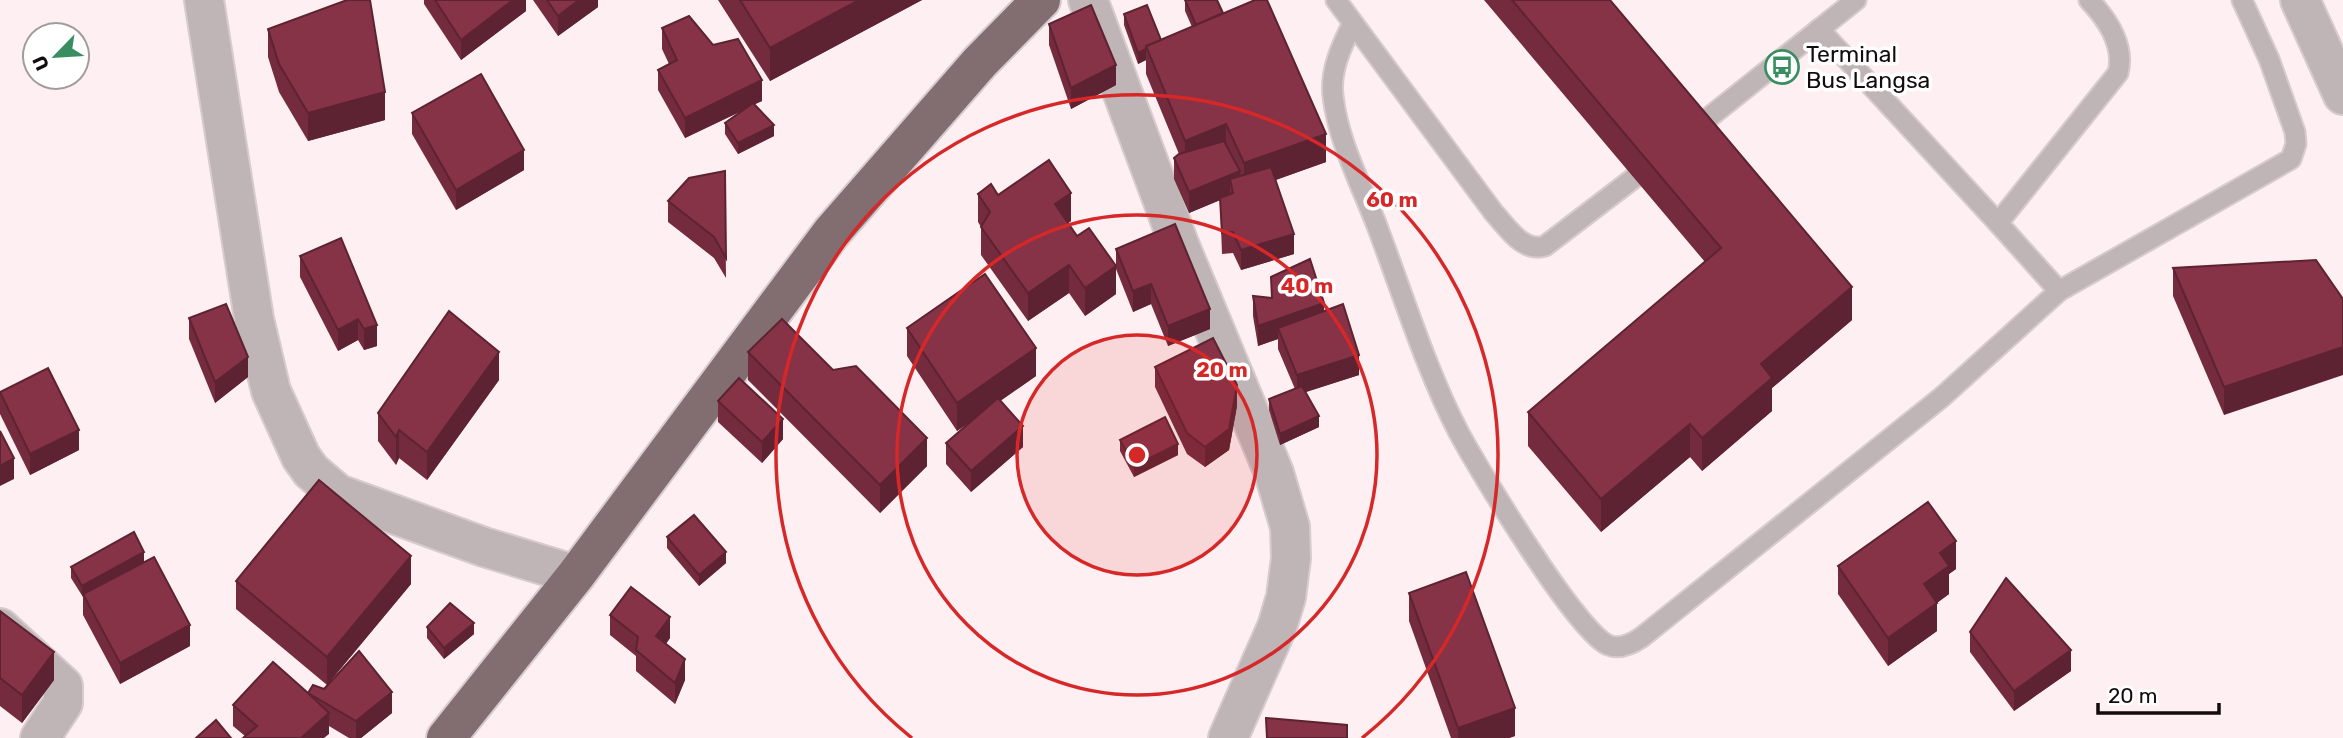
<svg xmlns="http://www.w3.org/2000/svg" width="2343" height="738" font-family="Rubik,sans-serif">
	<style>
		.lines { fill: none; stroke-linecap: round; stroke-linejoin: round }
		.lane-casing { stroke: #d8cbcd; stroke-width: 23 }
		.street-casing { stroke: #d8cbcd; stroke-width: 42 }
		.highway-casing { stroke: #d8cbcd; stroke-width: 42 }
		.lane { stroke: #bfb5b7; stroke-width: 19 }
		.street { stroke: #bfb5b7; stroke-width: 38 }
		.highway { stroke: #826e71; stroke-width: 38 }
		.wall { fill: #732b3d }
		.shaded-wall { fill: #5e2332 }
		.building { fill: #863247; stroke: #5e2332; stroke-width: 2 }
		.ring { fill: none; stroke: #d62828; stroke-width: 3.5 }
		.labels { text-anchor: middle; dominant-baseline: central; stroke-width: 7; stroke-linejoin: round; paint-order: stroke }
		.poi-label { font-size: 23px; fill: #130b0d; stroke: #fff; text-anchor: start }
		.centre { fill: #d62828; stroke: #fff; stroke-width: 3.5 }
		.ring-label { font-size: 21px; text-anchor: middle; font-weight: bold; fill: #d62828; stroke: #fff; stroke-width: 7; stroke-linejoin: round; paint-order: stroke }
	</style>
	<rect width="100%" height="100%" fill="#fef0f2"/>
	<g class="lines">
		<g class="lane-casing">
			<g id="lane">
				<path d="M1336 0 1494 213C1507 227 1523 253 1545 246L1634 178"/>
				<path d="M1352 25C1341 47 1330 71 1333 96 1338 141 1361 184 1377 226 1402 292 1427 372 1459 433 1479 470 1576 631 1608 645 1620 650 1632 644 1642 637L1942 397 2059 291 1998 223"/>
				<path d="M1819 29 1998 223 2118 73C2125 46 2107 19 2089 0"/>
				<path d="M1692 131 1856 0"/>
				<path d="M2059 291 2291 159 2296 144 2295 132 2269 59 2242 0"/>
			</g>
		</g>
		<g class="street-casing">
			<g id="street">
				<path d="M204 0 254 319 271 391 301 457 311 471 338 494 484 547 576 575"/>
				<path d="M1088 0 1179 244 1274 473 1290 527 1291 558 1286 597 1277 627 1228 738"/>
				<path d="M2300 0 2343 95"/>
				<path d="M0 628 63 686V703L40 738"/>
			</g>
		</g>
		<g class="highway-casing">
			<path id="highway" d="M446 738 576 575 831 233 980 62 1041 0"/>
		</g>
		<use href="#lane" class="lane"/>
		<use href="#street" class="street"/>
		<use href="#highway" class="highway"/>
	</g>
	<g class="wall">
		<path d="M424 0H526V11L461 60 424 4Z"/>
		<path d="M533 0H598V7L558 36Z"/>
		<path d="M718 0H922L770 81Z"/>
		<path d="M1185 0 1223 13 1326 162 1276 180 1294 254 1241 270 1233 253 1222 254 1220 200 1189 213 1174 179V158L1179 154 1146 74V60L1138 64 1124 25V14L1161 40 1192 27 1185 11Z"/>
		<path d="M1484 0H1610L1852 320 1772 388V411L1702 471 1690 457 1601 532 1528 446V412L1705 262Z"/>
		<path d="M1049 24 1116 85 1071 109 1049 45Z"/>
		<path d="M662 28 713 45 762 101 754 104 774 136 738 154 725 134V123L744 110 685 138 658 90V70L669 64 662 49Z"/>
		<path d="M268 29 385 120 308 141 279 92 268 57Z"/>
		<path d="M412 113 524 170 456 210 412 134Z"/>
		<path d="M725 171 726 278 714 258 668 222V201Z"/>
		<path d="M978 194 998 195 1071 221 1068 223 1116 294 1085 316 1069 293 1028 321 981 255V227L978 222Z"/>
		<path d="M341 238 377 346 364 350 358 340 338 351 300 277V256Z"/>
		<path d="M1116 249 1210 329 1168 346 1151 304 1133 312 1116 269Z"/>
		<path d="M2316 260 2224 415 2173 296V268Z"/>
		<path d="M1271 277 1324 311 1359 375 1305 392 1319 427 1280 445 1269 410V399L1295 389 1278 349V339L1258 346 1253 316V296L1271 298Z"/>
		<path d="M189 318 248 377 215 403 189 339Z"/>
		<path d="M907 328 1036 376 1000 401 1023 447 971 492 946 464V443L973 420 957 431 907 356Z"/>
		<path d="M748 352 927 466 880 513 748 380Z"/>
		<path d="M1155 367 1237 406 1229 450 1205 467 1187 454 1155 387Z"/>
		<path d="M499 380 427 480 399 458 396 465 378 441V413Z"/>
		<path d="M0 392 79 450 30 475 0 414Z"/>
		<path d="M718 401 783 439 762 463 718 422Z"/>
		<path d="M1120 440 1178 455 1134 477 1120 451Z"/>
		<path d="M667 537 726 563 699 586 667 548Z"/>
		<path d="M144 562 190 646 120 684 83 615V597L71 578V567Z"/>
		<path d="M1838 566 1956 569 1949 574V594L1937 603V631L1888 666 1838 594Z"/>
		<path d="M236 581 411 584 327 685 236 609Z"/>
		<path d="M1409 593 1515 736 1509 738H1451L1409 621Z"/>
		<path d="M0 611 54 680 22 723 0 706Z"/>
		<path d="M610 615 670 638 666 644 685 680 675 704 636 671V656L610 635Z"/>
		<path d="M427 627 474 634 444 659 427 638Z"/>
		<path d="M1970 632 2071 671 2014 711 1970 652Z"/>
		<path d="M308 693 392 713 361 738H349L329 726V734L245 736 233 726V705Z"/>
	</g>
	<g class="shaded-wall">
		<path d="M513 0H526V11L461 60V40Z"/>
		<path d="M579 0H598V7L558 36V16Z"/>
		<path d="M859 0H922L770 81V48Z"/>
		<path d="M1146 49V60L1138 64V53Z"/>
		<path d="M1116 65V85L1071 109V88Z"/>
		<path d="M762 80V101L685 138V118Z"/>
		<path d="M385 92V120L308 141V113Z"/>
		<path d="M1226 124V152L1185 169V141Z"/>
		<path d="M774 125V136L738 154V143Z"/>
		<path d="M1326 134V162L1244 191V163Z"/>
		<path d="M524 150V170L456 210V190Z"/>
		<path d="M1240 171V192L1230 179V196L1189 213V192Z"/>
		<path d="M1071 193V221L1055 232V204Z"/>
		<path d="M1294 234V254L1241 270V250Z"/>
		<path d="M1069 265V293L1028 321V293Z"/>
		<path d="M1116 266V294L1085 316V288Z"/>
		<path d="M1151 284V304L1133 312V291Z"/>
		<path d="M1852 287V320L1772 388V411L1702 471V438L1761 364Z"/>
		<path d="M1324 303V323L1278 328V339L1258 346V326Z"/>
		<path d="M1210 309V329L1168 346V326Z"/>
		<path d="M358 319V340L338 351V330Z"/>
		<path d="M377 325V346L364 350V329Z"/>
		<path d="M2343 347V375L2224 415V387Z"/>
		<path d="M1036 348V376L957 431V403Z"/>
		<path d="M499 352V380L427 480V452Z"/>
		<path d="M1359 355V375L1297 395V375Z"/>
		<path d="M248 357V377L215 403V382Z"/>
		<path d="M1237 385V406L1229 450 1205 467V447Z"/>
		<path d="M1319 416V427L1280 445V434Z"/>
		<path d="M783 419V439L762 463V442Z"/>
		<path d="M1690 424V457L1601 532V499Z"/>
		<path d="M1023 426V447L971 492V471Z"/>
		<path d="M79 430V450L30 475V454Z"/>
		<path d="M399 430V458L396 465V437Z"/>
		<path d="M927 438V466L880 513V485Z"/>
		<path d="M1178 444V455L1134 477V466Z"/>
		<path d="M14 458V479L0 486V466Z"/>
		<path d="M1956 541V569L1949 574V594L1924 612V584L1940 553Z"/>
		<path d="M144 552V563L83 594 82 597V586Z"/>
		<path d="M726 552V563L699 586V575Z"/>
		<path d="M411 556V584L327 685V657Z"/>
		<path d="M1937 603V631L1888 666V638Z"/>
		<path d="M670 617V638L656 656V636Z"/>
		<path d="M474 623V634L444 659V648Z"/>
		<path d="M190 625V646L120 684V663Z"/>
		<path d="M2071 650V671L2014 711V691Z"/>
		<path d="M54 652V680L22 723V695Z"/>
		<path d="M685 659V680L675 704V683Z"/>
		<path d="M392 692V713L361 738H356V721Z"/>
		<path d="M1515 708V736L1509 738H1458V728Z"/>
		<path d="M329 713V734L324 738H301Z"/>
	</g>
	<g class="building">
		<path d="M347 0H370L385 92 308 113 279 64 268 29Z"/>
		<path d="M435 0H513L461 40Z"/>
		<path d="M547 0H579L558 16Z"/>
		<path d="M740 0H859L770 48Z"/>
		<path d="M1185 0H1217L1223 13 1196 25Z"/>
		<path d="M1255 0H1267L1326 134 1244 163 1226 124 1185 141 1146 46Z"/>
		<path d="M1512 0H1610L1852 287 1761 364 1772 378 1702 438 1690 424 1601 499 1528 412 1721 248Z"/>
		<path d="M1091 5 1116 65 1071 88 1049 24Z"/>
		<path d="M1147 5 1161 40 1146 46V49L1138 53 1124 14Z"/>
		<path d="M689 16 713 45 738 39 762 80 685 118 658 70 677 60 662 28Z"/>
		<path d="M481 74 524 150 456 190 412 113Z"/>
		<path d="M753 103 774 125 738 143 725 123Z"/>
		<path d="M1224 141 1240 171 1189 192 1174 158 1179 154Z"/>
		<path d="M1049 160 1071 193 1055 204 1077 236 1089 228 1116 266 1085 288 1069 265 1028 293 981 227 990 212 978 194 991 184 998 195Z"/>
		<path d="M1271 167 1294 234 1241 250 1233 232 1222 233 1220 198 1233 193 1230 179Z"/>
		<path d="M725 171 726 258 714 237 668 201 689 178Z"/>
		<path d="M1175 224 1210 309 1168 326 1151 284 1133 291 1116 249Z"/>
		<path d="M341 238 377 325 364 329 358 319 338 330 300 256Z"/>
		<path d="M1310 259 1324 303 1258 326 1253 296 1272 298 1271 277Z"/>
		<path d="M2316 260 2343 299V347L2224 387 2173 268Z"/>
		<path d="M985 274 1036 348 957 403 907 328Z"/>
		<path d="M226 304 248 357 215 382 189 318Z"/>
		<path d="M1343 304 1359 355 1297 375 1278 328Z"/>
		<path d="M449 311 499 352 427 452 399 430 396 437 378 413Z"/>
		<path d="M782 319 833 370 856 366 927 438 880 485 748 352Z"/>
		<path d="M1213 338 1237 385 1229 429 1205 447 1187 433 1155 367Z"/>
		<path d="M48 368 79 430 30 454 0 392Z"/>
		<path d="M739 378 783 419 762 442 718 401Z"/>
		<path d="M1302 386 1319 416 1280 434 1269 399Z"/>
		<path d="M998 398 1023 426 971 471 946 443Z"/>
		<path d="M1165 417 1178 444 1134 466 1120 440Z"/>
		<path d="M0 431 14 458 0 466Z"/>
		<path d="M319 480 411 556 327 657 236 581Z"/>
		<path d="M1928 502 1956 541 1940 553 1949 566 1924 584 1937 603 1888 638 1838 566Z"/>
		<path d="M694 515 726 552 699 575 667 537Z"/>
		<path d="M134 532 144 552 82 586 71 567Z"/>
		<path d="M154 557 190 625 120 663 83 594Z"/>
		<path d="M1466 572 1515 708 1458 728 1409 593Z"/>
		<path d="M2006 578 2071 650 2014 691 1970 632Z"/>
		<path d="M631 587 670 617 656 636 685 659 675 683 636 650 638 637 610 615Z"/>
		<path d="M450 603 474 623 444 648 427 627Z"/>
		<path d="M0 611 54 652 22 695 0 678Z"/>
		<path d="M359 651 392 692 356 721 308 693 329 713 301 738H243L257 726 233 705 273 662 308 693 313 685 324 689Z"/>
		<path d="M1266 718 1347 725V738H1267Z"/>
		<path d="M216 720 231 738H196Z"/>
	</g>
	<circle cx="1137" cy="455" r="120" fill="#d62828" fill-opacity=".12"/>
	<g class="ring">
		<circle cx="1137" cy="455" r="120"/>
		<circle cx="1137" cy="455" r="240"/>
		<path d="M912 738A361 361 0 1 1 1362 738"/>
	</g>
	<defs>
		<g id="bus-ring" transform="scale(1.75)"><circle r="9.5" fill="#fff" stroke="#388e61" stroke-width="1.5"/><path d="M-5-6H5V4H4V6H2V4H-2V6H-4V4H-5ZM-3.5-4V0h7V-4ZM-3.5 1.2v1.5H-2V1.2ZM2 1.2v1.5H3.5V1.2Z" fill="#388e61"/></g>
	</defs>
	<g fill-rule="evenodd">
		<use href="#bus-ring" x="1782" y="67"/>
	</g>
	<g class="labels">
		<g class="poi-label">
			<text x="1806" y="54">Terminal<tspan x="1806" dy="26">Bus Langsa</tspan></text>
		</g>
	</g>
	<circle cx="1137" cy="455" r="10" class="centre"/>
	<g class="ring-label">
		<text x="1392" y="207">60 m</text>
		<text x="1307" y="293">40 m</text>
		<text x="1222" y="377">20 m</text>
	</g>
	<g transform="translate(56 56) rotate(245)"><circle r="33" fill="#ffffff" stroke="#a19d9e" stroke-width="2"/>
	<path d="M0-5L12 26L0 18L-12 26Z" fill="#388e61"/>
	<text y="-10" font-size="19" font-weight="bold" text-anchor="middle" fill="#130b0d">U</text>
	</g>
	<path d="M2098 703v10h121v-10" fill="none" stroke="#130b0d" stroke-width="3.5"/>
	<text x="2108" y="703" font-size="21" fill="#130b0d" stroke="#ffffff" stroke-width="5" paint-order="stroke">20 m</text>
</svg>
